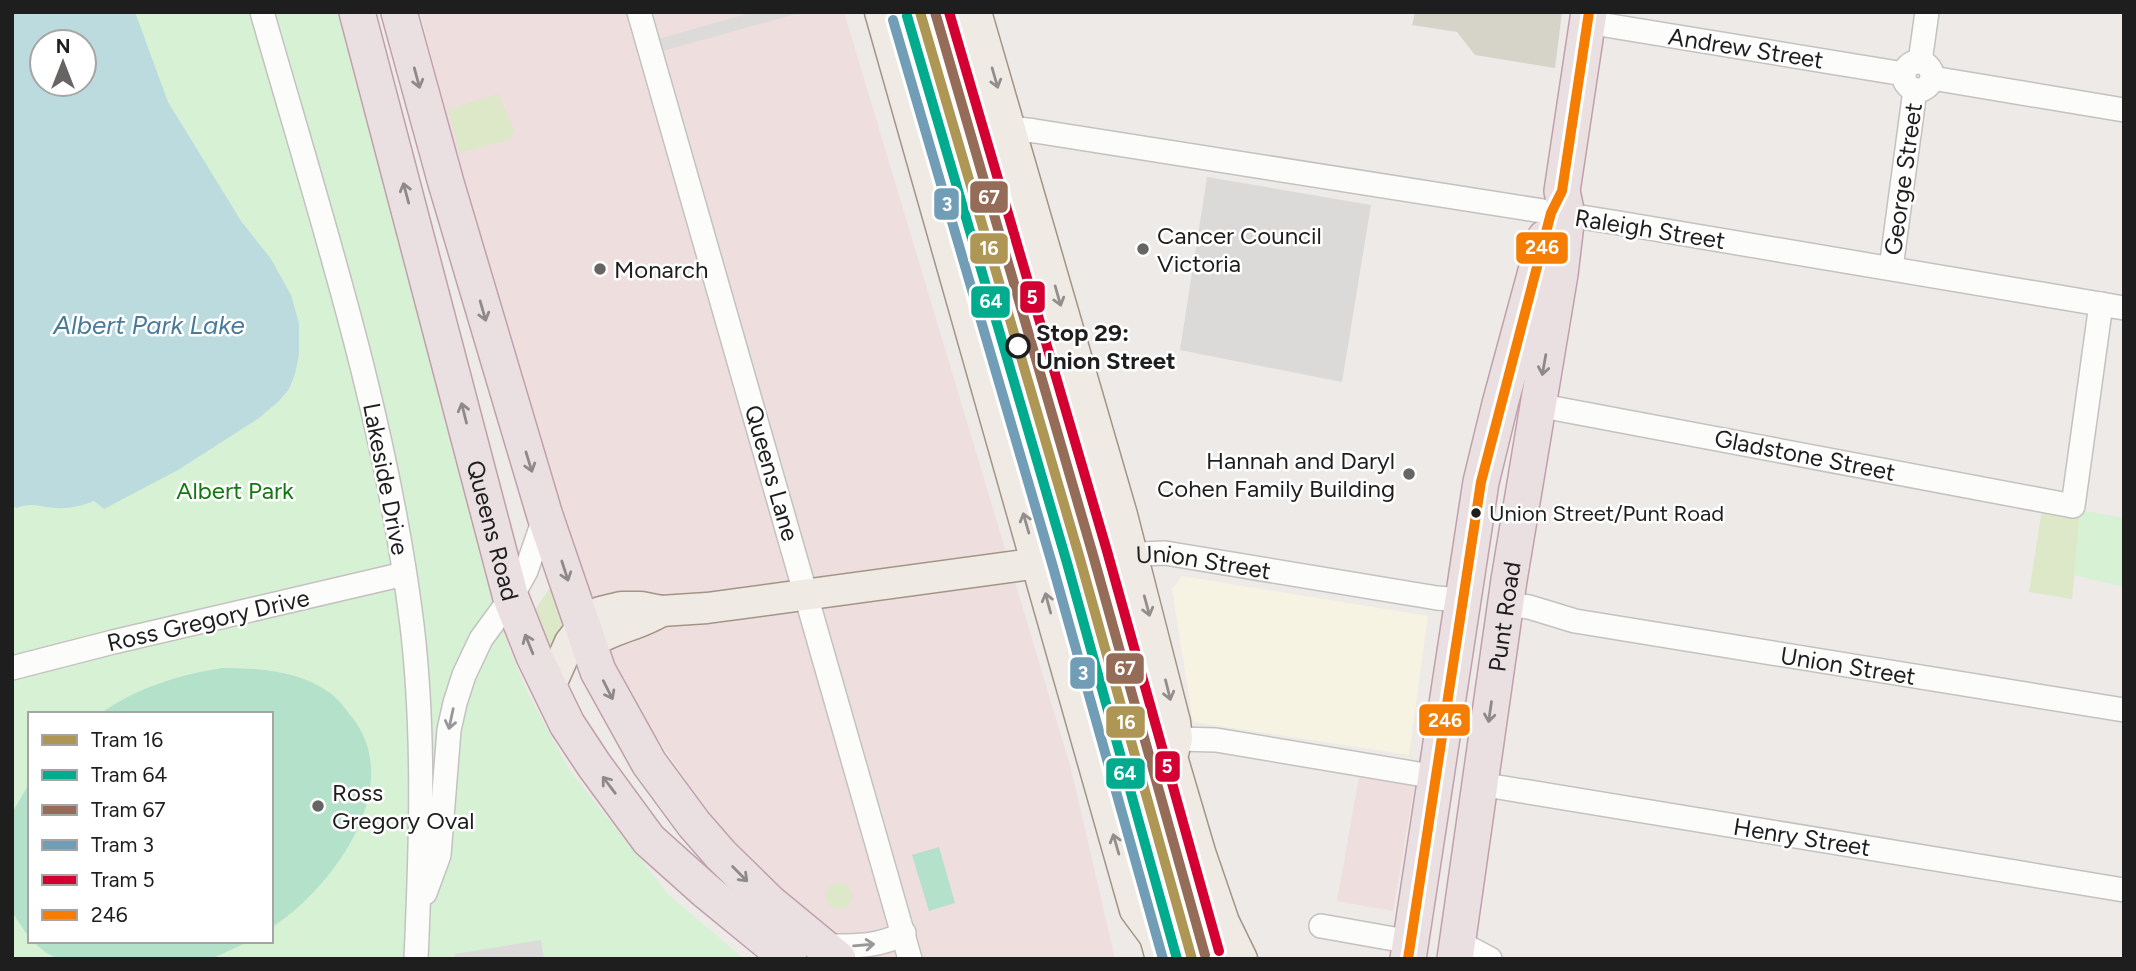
<svg xmlns="http://www.w3.org/2000/svg" width="2136" height="971" font-family="Figtree,sans-serif">
	<style>
		.residential { fill: #dcdad8 }
		.commercial { fill: #eedede }
		.education { fill: #f6f3e3 }
		.construction { fill: #d6d3c9 }
		.grass { fill: #dce8c7 }
		.park { fill: #d7f1d4; fill-rule: evenodd }
		.pitch { fill: #b4e1c9 }
		.parking { fill: #dddbda }
		.water { fill: #bcdbde; fill-rule: evenodd }
		.lines { fill: none; stroke-linecap: round; stroke-linejoin: round }
		.minor-casing { stroke: #c4c2c1; stroke-width: 26 }
		.major-casing { stroke: #a29585; stroke-width: 33 }
		.highway-casing { stroke: #c19fac; stroke-width: 38 }
		.minor { stroke: #fcfcfb; stroke-width: 23 }
		.major { stroke: #f0eae4; stroke-width: 30 }
		.highway { stroke: #eae0e2; stroke-width: 35 }
		.bus-1-casing { stroke: #fff; stroke-width: 16 }
		.bus-1 { stroke: #f47d02; stroke-width: 10 }
		.tram-1-casing { stroke: #fff; stroke-width: 16 }
		.tram-2-casing { stroke: #fff; stroke-width: 16 }
		.tram-3-casing { stroke: #fff; stroke-width: 16 }
		.tram-4-casing { stroke: #fff; stroke-width: 16 }
		.tram-5-casing { stroke: #fff; stroke-width: 16 }
		.tram-1 { stroke: #ae9755; stroke-width: 10 }
		.tram-2 { stroke: #00ab8e; stroke-width: 10 }
		.tram-3 { stroke: #956c58; stroke-width: 10 }
		.tram-4 { stroke: #719eb6; stroke-width: 10 }
		.tram-5 { stroke: #d50032; stroke-width: 10 }
		.oneway { stroke: #8e898a }
		.oneway2 { stroke: #928e8b }
		.oneway3 { stroke: #989898 }
		.poi-dot { fill: #666564; stroke: #fff; stroke-width: 2.5 }
		.stop-dot { fill: #fff; stroke: #1e1e1e; stroke-width: 3.5 }
		.bus-dot { fill: #1e1e1e; stroke: #fff; stroke-width: 2.5 }
		.labels { text-anchor: middle; dominant-baseline: central; stroke-width: 5; stroke-linejoin: round; paint-order: stroke }
		.bus-label { font-size: 22px; fill: #1e1e1e; stroke: #fff; text-anchor: start }
		.street-label { font-size: 24px; fill: #1e1e1e; stroke: #fff }
		.poi-label { font-size: 24px; fill: #1e1e1e; stroke: #fff; text-anchor: start }
		.stop-label { font-size: 24px; font-weight: bold; fill: #1e1e1e; stroke: #fff; text-anchor: start }
		.park-label { font-size: 24px; fill: #127810; stroke: #fff }
		.water-label { font-size: 26px; font-style: italic; fill: #497a9b; stroke: #fff }
		.line-badge { stroke: #fff; stroke-width: 2.5 }
		.badge-label { font-size: 19px; text-anchor: middle; font-weight: bold; fill: #fff }
	</style>
	<rect width="100%" height="100%" fill="#edeae7"/>
	<path class="residential" d="M1207 177 1371 205 1342 382 1180 350Z"/>
	<g class="commercial">
		<path d="M420 12H844L1071 769 1115 959H870L737 853 608 668 490 283Z"/>
		<path d="M1360 772 1415 782 1393 911 1337 901Z"/>
	</g>
	<path class="education" d="M1182 576 1428 616 1409 755 1193 722 1172 589Z"/>
	<path class="construction" d="M1415 12H1562L1555 68 1475 55 1457 32 1412 25Z"/>
	<g class="grass">
		<path d="M498 94 514 129 511 139 460 153 448 110Z"/>
		<path d="M2042 510 2080 517 2072 599 2029 592Z"/>
		<path d="M551 586 564 624 552 653 533 613Z"/>
		<circle cx="839" cy="896" r="13"/>
	</g>
	<g class="park">
		<path d="M12 12H339L481 552 506 640 526 690 570 771 669 895 744 959H12ZM42 42H84V84H42ZM30 714H271V941H30Z"/>
		<path d="M2080 510 2124 518V587L2074 575Z"/>
	</g>
	<g class="pitch">
		<path d="M222 668C259 668 300 671 330 693 339 699 345 709 352 717 407 787 332 889 271 928V714H100C136 688 178 675 222 668Z"/>
		<path d="M30 782V939L12 912V813Z"/>
		<path d="M939 847 955 903 929 911 912 855Z"/>
		<path d="M32 941H250L211 959H58L45 952Z"/>
	</g>
	<g class="parking">
		<path d="M753 12H803L663 51 659 39Z"/>
		<path d="M541 940 544 959H455V954Z"/>
	</g>
	<path class="water" d="M12 12H135L168 102 241 221 271 259 291 295 299 323V355L295 374 289 389 279 401 259 418 178 470 104 509 94 501C82 506 68 509 55 508 40 507 31 502 17 508L12 506ZM42 42H84V84H42Z"/>
	<g class="lines">
		<g class="minor-casing">
			<g id="minor">
				<path d="M262 12C320 215 386 415 412 625 425 735 421 848 416 959"/>
				<path d="M639 12 910 959"/>
				<path d="M1587 22 1904 74"/>
				<circle cx="1918" cy="76" r="14"/>
				<path d="M1920 62 1927 12"/>
				<path d="M1932 78 2124 110"/>
				<path d="M1010 130 1018 129 1035 131 1619 223 2124 308"/>
				<path d="M1891 268 1915 90"/>
				<path d="M1537 405 2073 506 2101 304"/>
				<path id="s1" d="M1116 555 1165 553 1437 598 1462 600"/>
				<path id="s2" d="M1506 604 1529 607 1575 621 2124 710"/>
				<path d="M12 668 113 642 404 574"/>
				<path d="M1177 739 1216 740 1436 777"/>
				<path d="M1480 784 2124 890"/>
				<path d="M425 893 439 855 449 730 455 703 464 675 481 639 511 598 526 571 545 516"/>
				<path d="M1321 926 1411 942"/>
				<path d="M1458 942 1490 959"/>
				<path d="M821 946C850 946 878 948 904 933"/>
			</g>
		</g>
		<g class="major-casing">
			<g id="major">
				<path d="M880 12 1135 910 1155 937"/>
				<path d="M906 12 992 307 1050 518 1065 560 1111 718 1156 903 1155 937 1161 959"/>
				<path d="M946 12 1091 507 1151 732 1172 757 1200 852 1224 922 1242 959"/>
				<path d="M976 12 1122 515 1175 722 1177 739 1172 757"/>
				<path d="M588 647C602 630 639 626 661 611"/>
				<path d="M549 689 570 642 582 627 600 612 621 607H641L661 611 707 608 1054 561"/>
			</g>
		</g>
		<g class="highway-casing">
			<g id="highway">
				<path id="s3" d="M357 12 511 598 534 656 567 724 594 765 649 840 706 891 789 959"/>
				<path d="M399 12 446 183 545 516 598 671 649 763 694 824 721 855 770 903 838 959"/>
				<path d="M1408 959 1481 482 1500 404 1545 238"/>
				<path id="s4" d="M1455 959 1509 580 1560 274 1567 215 1562 191 1589 12"/>
			</g>
		</g>
		<use href="#minor" class="minor"/>
		<use href="#major" class="major"/>
		<use href="#highway" class="highway"/>
		<g class="bus-1-casing">
			<path id="bus-1" d="M1408 959 1481 482 1551 213 1562 191 1589 12"/>
		</g>
		<use href="#bus-1" class="bus-1"/>
		<g class="tram-1-casing">
			<path id="tram-1" d="M920 12 1080 559 1192 959"/>
		</g>
		<g class="tram-2-casing">
			<path id="tram-2" d="M907 16 1067 563 1177 959"/>
		</g>
		<g class="tram-3-casing">
			<path id="tram-3" d="M935 12 1093 555 1205 955"/>
		</g>
		<g class="tram-4-casing">
			<path id="tram-4" d="M893 20 1053 567 1163 959"/>
		</g>
		<g class="tram-5-casing">
			<path id="tram-5" d="M949 12 1107 551 1219 951"/>
		</g>
		<use href="#tram-1" class="tram-1"/>
		<use href="#tram-2" class="tram-2"/>
		<use href="#tram-3" class="tram-3"/>
		<use href="#tram-4" class="tram-4"/>
		<use href="#tram-5" class="tram-5"/>
	</g>
	<defs><path id="oneway-shaft" d="M-6 0H5M1.5-3L5.5 0L1.5 3" fill="none" stroke-width="1.6" stroke-linecap="round" stroke-linejoin="round" transform="scale(1.75)"/></defs>
	<g class="oneway">
		<use href="#oneway-shaft" transform="translate(417 78) rotate(75)"/>
		<use href="#oneway-shaft" transform="translate(406 193) rotate(-105)"/>
		<use href="#oneway-shaft" transform="translate(483 311) rotate(74)"/>
		<use href="#oneway-shaft" transform="translate(1544 365) rotate(100)"/>
		<use href="#oneway-shaft" transform="translate(464 413) rotate(-104)"/>
		<use href="#oneway-shaft" transform="translate(529 462) rotate(73)"/>
		<use href="#oneway-shaft" transform="translate(565 571) rotate(72)"/>
		<use href="#oneway-shaft" transform="translate(529 644) rotate(-112)"/>
		<use href="#oneway-shaft" transform="translate(608 690) rotate(63)"/>
		<use href="#oneway-shaft" transform="translate(1490 712) rotate(98)"/>
		<use href="#oneway-shaft" transform="translate(609 785) rotate(-127)"/>
		<use href="#oneway-shaft" transform="translate(740 874) rotate(45)"/>
	</g>
	<g class="oneway2">
		<use href="#oneway-shaft" transform="translate(995 78) rotate(74)"/>
		<use href="#oneway-shaft" transform="translate(1058 296) rotate(74)"/>
		<use href="#oneway-shaft" transform="translate(1026 523) rotate(-106)"/>
		<use href="#oneway-shaft" transform="translate(1048 603) rotate(-105)"/>
		<use href="#oneway-shaft" transform="translate(1147 606) rotate(75)"/>
		<use href="#oneway-shaft" transform="translate(1168 690) rotate(76)"/>
		<use href="#oneway-shaft" transform="translate(1116 844) rotate(-106)"/>
	</g>
	<g class="oneway3">
		<use href="#oneway-shaft" transform="translate(451 719) rotate(102)"/>
		<use href="#oneway-shaft" transform="translate(864 945) rotate(-5)"/>
	</g>
	<g class="poi-dot">
		<circle cx="1143" cy="249" r="7"/>
		<circle cx="600" cy="269" r="7"/>
		<circle cx="1409" cy="474" r="7"/>
		<circle cx="318" cy="806" r="7"/>
	</g>
	<circle class="stop-dot" cx="1018" cy="346" r="11"/>
	<circle class="bus-dot" cx="1476" cy="513" r="6"/>
	<g class="labels">
		<g class="bus-label">
			<text x="1489" y="513">Union Street/Punt Road</text>
		</g>
		<g class="street-label">
			<text transform="translate(1746 48) rotate(9)">Andrew Street</text>
			<text transform="translate(1903 179) rotate(-82)">George Street</text>
			<text transform="translate(1650 229) rotate(9)">Raleigh Street</text>
			<text transform="translate(1805 455) rotate(11)">Gladstone Street</text>
			<text transform="translate(772 473) rotate(74)">Queens Lane</text>
			<text transform="translate(386 479) rotate(79)">Lakeside Drive</text>
			<text stroke="none"><textPath href="#s3" startOffset="536">Queens Road</textPath></text>
			<text stroke="none"><textPath href="#s1" startOffset="88">Union Street</textPath></text>
			<text stroke="none"><textPath href="#s4" startOffset="346">Punt Road</textPath></text>
			<text transform="translate(208 620) rotate(-13)">Ross Gregory Drive</text>
			<text stroke="none"><textPath href="#s2" startOffset="348">Union Street</textPath></text>
			<text transform="translate(1802 837) rotate(9)">Henry Street</text>
		</g>
		<g class="poi-label">
			<text x="1157" y="235">Cancer Council<tspan x="1157" dy="28">Victoria</tspan></text>
			<text x="614" y="269">Monarch</text>
			<text x="1395" y="460" text-anchor="end">Hannah and Daryl<tspan x="1395" dy="28">Cohen Family Building</tspan></text>
			<text x="332" y="792">Ross<tspan x="332" dy="28">Gregory Oval</tspan></text>
		</g>
		<g class="stop-label">
			<text x="1036" y="332">Stop 29:<tspan x="1036" dy="28">Union Street</tspan></text>
		</g>
		<g class="park-label">
			<text x="235" y="490">Albert Park</text>
		</g>
		<g class="water-label">
			<text x="149" y="325">Albert Park Lake</text>
		</g>
	</g>
	<g class="line-badge">
		<rect x="969" y="180" width="40" height="34" rx="7" fill="#956c58"/>
		<rect x="933" y="187" width="27" height="34" rx="7" fill="#719eb6"/>
		<rect x="1515" y="231" width="54" height="34" rx="7" fill="#f47d02"/>
		<rect x="969" y="232" width="40" height="33" rx="7" fill="#ae9755"/>
		<rect x="1019" y="280" width="27" height="34" rx="7" fill="#d50032"/>
		<rect x="970" y="285" width="41" height="34" rx="7" fill="#00ab8e"/>
		<rect x="1105" y="652" width="40" height="33" rx="7" fill="#956c58"/>
		<rect x="1069" y="656" width="27" height="34" rx="7" fill="#719eb6"/>
		<rect x="1418" y="703" width="53" height="34" rx="7" fill="#f47d02"/>
		<rect x="1105" y="705" width="41" height="34" rx="7" fill="#ae9755"/>
		<rect x="1154" y="750" width="27" height="33" rx="7" fill="#d50032"/>
		<rect x="1105" y="757" width="41" height="33" rx="7" fill="#00ab8e"/>
	</g>
	<g class="badge-label">
		<text x="989" y="204">67</text>
		<text x="947" y="211">3</text>
		<text x="1542" y="254">246</text>
		<text x="989" y="255">16</text>
		<text x="1032" y="304">5</text>
		<text x="991" y="308">64</text>
		<text x="1125" y="675">67</text>
		<text x="1083" y="680">3</text>
		<text x="1445" y="727">246</text>
		<text x="1126" y="729">16</text>
		<text x="1167" y="773">5</text>
		<text x="1125" y="780">64</text>
	</g>
	<rect width="2136" height="971" fill="none" stroke="#1e1e1e" stroke-width="28"/>
	<rect x="28" y="712" width="245" height="231" fill="#ffffff" stroke="#a5a5a5" stroke-width="2"/>
	<rect x="42" y="735" width="35" height="10" fill="#ae9755" stroke="#a5a5a5" stroke-width="2"/>
	<text x="91" y="747" font-size="21" fill="#1e1e1e">Tram 16</text>
	<rect x="42" y="770" width="35" height="10" fill="#00ab8e" stroke="#a5a5a5" stroke-width="2"/>
	<text x="91" y="782" font-size="21" fill="#1e1e1e">Tram 64</text>
	<rect x="42" y="805" width="35" height="10" fill="#956c58" stroke="#a5a5a5" stroke-width="2"/>
	<text x="91" y="817" font-size="21" fill="#1e1e1e">Tram 67</text>
	<rect x="42" y="840" width="35" height="10" fill="#719eb6" stroke="#a5a5a5" stroke-width="2"/>
	<text x="91" y="852" font-size="21" fill="#1e1e1e">Tram 3</text>
	<rect x="42" y="875" width="35" height="10" fill="#d50032" stroke="#a5a5a5" stroke-width="2"/>
	<text x="91" y="887" font-size="21" fill="#1e1e1e">Tram 5</text>
	<rect x="42" y="910" width="35" height="10" fill="#f47d02" stroke="#a5a5a5" stroke-width="2"/>
	<text x="91" y="922" font-size="21" fill="#1e1e1e">246</text>
	<g transform="translate(63 63)"><circle r="33" fill="#ffffff" stroke="#a5a5a5" stroke-width="2"/>
	<path d="M0-5L12 26L0 18L-12 26Z" fill="#666564"/>
	<text y="-10" font-size="19" font-weight="bold" text-anchor="middle" fill="#1e1e1e">N</text>
	</g>
</svg>
